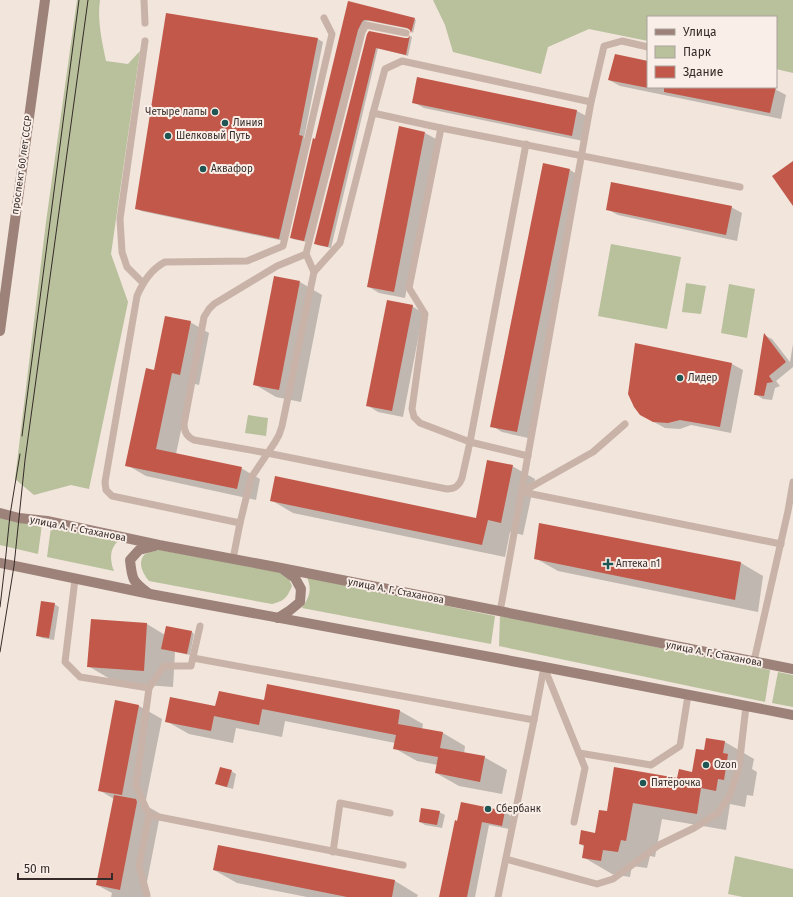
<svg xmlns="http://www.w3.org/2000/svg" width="793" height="897" font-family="'Fira Sans',sans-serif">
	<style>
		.green { fill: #b8c09c }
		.shadow { fill: #0003 }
		.building { fill: #c25849 }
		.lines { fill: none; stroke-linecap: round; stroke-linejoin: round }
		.service { stroke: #c9b3a8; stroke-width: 7 }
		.secondary { stroke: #9d827a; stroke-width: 10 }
		.tram { stroke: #362b28; stroke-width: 1 }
		.poi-dot { fill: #1f5653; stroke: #f9efe8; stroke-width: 1.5 }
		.labels { text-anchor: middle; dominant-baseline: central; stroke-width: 4; stroke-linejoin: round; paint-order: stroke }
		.poi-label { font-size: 10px; fill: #362b28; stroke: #f9efe8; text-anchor: start }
		.street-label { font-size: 10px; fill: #362b28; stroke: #f9efe8 }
	</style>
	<rect width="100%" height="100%" fill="#f1e5dc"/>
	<g class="green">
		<path d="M77 0H100C97 20 102 41 106 61L128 64 140 51 111 254 128 302 89 489 71 485 34 495 15 479 46 222Z"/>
		<path d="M433 0H793V73L776 69V17H648V41L589 29 548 47 541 74 453 52 445 25Z"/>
		<path d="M611 244 681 257 667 329 598 316Z"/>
		<path d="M686 283 706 286 701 314 682 312Z"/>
		<path d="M729 284 755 289 747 338 721 333Z"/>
		<path d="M248 415 268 418 266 436 245 433Z"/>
		<path d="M0 517 42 524 38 554 0 545Z"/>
		<path d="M51 527 118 541C109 549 110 561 114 571L47 557Z"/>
		<path d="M159 550 278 571 289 579 292 586C287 598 284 601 272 604L149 581C144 575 137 564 144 555 148 552 154 551 159 550Z"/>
		<path d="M307 577 495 616 491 644 302 608C310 596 312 590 307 577Z"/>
		<path d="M500 616 770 670 765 702 499 646Z"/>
		<path d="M778 672 793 675V707L772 703Z"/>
		<path d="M735 856 793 869V897H743L728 894Z"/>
	</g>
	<g class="shadow">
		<path d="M349 3 416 20 413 33 412 32 410 29 370 21H367L364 23 306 242 293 239 316 140Z"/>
		<path d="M167 14 318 39 323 42 304 138 308 140 284 241 141 211 136 208Z"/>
		<path d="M368 34 405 39H408L411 36 412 37 408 56 378 48 331 248 317 245Z"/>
		<path d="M648 62V87H767L775 89 786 95 781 119 620 86 609 80Z"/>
		<path d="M418 78 577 111 588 117 583 141 424 108 413 102Z"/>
		<path d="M425 133 436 139 405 298 379 293 369 287Z"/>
		<path d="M570 170 580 176 528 438 502 432 492 426Z"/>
		<path d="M731 207 742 213 737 241 618 215 607 209Z"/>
		<path d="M300 282 322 295 301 402 276 397 254 384Z"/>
		<path d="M412 306 423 313 403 417 378 412 367 405Z"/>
		<path d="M190 322 209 333 199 385 191 383 176 454 241 468 260 479 256 500 146 476 127 465 155 371Z"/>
		<path d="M764 335 772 339 790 362 793 344V367L776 381 780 386 775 388 772 400 763 399 755 394Z"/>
		<path d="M636 345 732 364 743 370 731 433 691 425 680 429 665 428 652 421Z"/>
		<path d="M512 466 535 479 523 535 510 532 505 557 293 513 271 500 476 519Z"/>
		<path d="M535 558 741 563 763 576 758 612 558 571Z"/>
		<path d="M54 604 59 607 54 640 42 638 37 635Z"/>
		<path d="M147 624 165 635 167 627 192 632 194 634 190 655 175 652 173 687 117 683 88 666Z"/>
		<path d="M268 685 400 711 423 724 422 729 443 733 465 746 464 754 484 757 507 770 502 794 459 786 436 773 438 765 417 761 394 748 395 743 285 721 282 737 236 728 233 743 189 734 166 721 216 707 265 701Z"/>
		<path d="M116 701 139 706 162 719 145 805 159 813 160 815 144 897H111L112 893 97 885 114 799 99 790Z"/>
		<path d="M707 739 725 742 754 759 752 769 757 772 753 796 747 795 745 807 730 804 726 830 662 819 655 857 650 856 647 868 632 866 630 877 612 874 583 857 585 847 580 844 596 834 608 812 693 773 705 751Z"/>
		<path d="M231 771 236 774 233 789 222 786 216 783Z"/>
		<path d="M439 812 445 815 442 828 425 825 420 822Z"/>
		<path d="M505 812 511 816 509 829 489 825 475 897H440L458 822Z"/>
		<path d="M219 846 395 881 418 895 417 897H307L237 883 214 870Z"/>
	</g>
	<g class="building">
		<path d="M348 1 415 18 411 33 410 30 407 28 367 20H364L362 22 358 30 304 241 290 238 313 138 315 139Z"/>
		<path d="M166 13 318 38 299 135 303 136 279 239 135 209Z"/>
		<path d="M369 31 405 38H408L410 35 406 55 376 48 328 247 314 244 367 34Z"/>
		<path d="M615 54 648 61V88L608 80Z"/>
		<path d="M417 77 577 110 572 136 412 103Z"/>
		<path d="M664 87H776L770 113 664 92Z"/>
		<path d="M399 126 425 132 394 292 367 287Z"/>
		<path d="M793 161V206L772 176Z"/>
		<path d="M543 163 570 169 517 432 490 427Z"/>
		<path d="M611 182 732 206 726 235 606 210Z"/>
		<path d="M274 276 300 281 279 390 253 385Z"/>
		<path d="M387 300 413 305 392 411 366 406Z"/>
		<path d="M165 316 191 321 180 375 172 373 156 449 242 467 237 489 125 466 146 368 154 370Z"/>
		<path d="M764 333 786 362 769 376 773 382 767 383 764 396 754 395Z"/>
		<path d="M635 343 732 363 720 427 680 420 668 423 653 422 640 415 634 407 628 394Z"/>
		<path d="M487 460 513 465 501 523 488 520 482 545 270 501 275 476 476 518Z"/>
		<path d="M539 523 741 562 735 600 534 559Z"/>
		<path d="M41 601 55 603 49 638 36 636Z"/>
		<path d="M91 619 147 623 144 671 87 667Z"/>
		<path d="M166 626 192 631 187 654 161 649Z"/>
		<path d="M267 684 400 710 398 724 443 732 440 748 485 756 480 782 435 773 438 757 393 749 396 735 262 709 263 705 259 725 214 716 211 731 165 722 170 697 215 706 219 691 264 700Z"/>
		<path d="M115 700 139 705 122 795 98 791Z"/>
		<path d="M706 738 725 741 723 753 728 754 724 780 718 779 716 791 701 788 697 814 633 803 626 841 621 840 618 852 603 850 601 861 582 858 584 845 579 844 581 830 595 833 599 810 607 811 614 767 677 778 679 769 692 772 696 749 704 750Z"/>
		<path d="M220 767 232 770 227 787 215 784Z"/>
		<path d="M114 795 136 799 137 802 120 890 96 885Z"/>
		<path d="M461 802 505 811 502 826 482 822 467 897H439L455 820 457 821Z"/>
		<path d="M421 808 440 811 437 825 419 822Z"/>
		<path d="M218 845 395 880 392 897H347L213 870Z"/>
	</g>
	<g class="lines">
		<g class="service">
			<path d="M144 0 145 23"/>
			<path d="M373 113 385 69 402 61 591 102"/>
			<path d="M441 128 740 187"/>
			<path d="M306 254 277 266 214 304 209 309 204 317 184 424C184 432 187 437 194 440L267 453 447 489C455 489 459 486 462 478L470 442 526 144"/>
			<path d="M314 272 306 254 362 32 366 25 406 33"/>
			<path d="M143 283 127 267 122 252 120 219 145 41"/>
			<path d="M522 492 781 544"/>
			<path d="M522 492 593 452 625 424"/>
			<path d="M240 523 251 478 275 442 279 435 282 426 314 272 340 243 373 113 441 128 409 288 425 314 412 409 414 417 420 423 470 442 528 456"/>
			<path d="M233 559 240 523 112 496 106 490 105 482 137 296C143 282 151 269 165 262L247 261 283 246 332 34 324 18"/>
			<path d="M75 579 65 662 80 677 149 688 136 786 149 815 139 866 147 895V897"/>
			<path d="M500 612 591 102 604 46 622 41 648 47"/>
			<path d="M193 658 534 720"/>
			<path d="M754 661 788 511 793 482"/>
			<path d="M544 667 585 768 574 822"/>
			<path d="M149 688 164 666H191L200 626"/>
			<path d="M579 753 651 765 680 746 688 695"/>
			<path d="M149 815 403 865"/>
			<path d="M333 852 340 803 390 813"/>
			<path d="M506 859 597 884 613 879 659 845 694 828 718 813 730 795 739 767 746 706"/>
			<path d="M498 897 534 720 544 667"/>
		</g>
		<g class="secondary">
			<path d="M0 331 45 0"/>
			<path d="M0 513 19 518 47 521 159 545 281 568 793 669"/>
			<path d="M0 563 150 594 544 667 793 715"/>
			<path d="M148 593C132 581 132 579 130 560L139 550 155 546"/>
			<path d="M278 618 289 611 300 602 301 589 295 578 284 570"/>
		</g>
		<g class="tram">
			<path d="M22 436 79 0"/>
			<path d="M0 607 5 564 10 515 20 454"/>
			<path d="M0 652 14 566 25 460 88 0"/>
		</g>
	</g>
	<g class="poi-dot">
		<circle cx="215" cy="112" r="4"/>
		<circle cx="225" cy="123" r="4"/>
		<circle cx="168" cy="136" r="4"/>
		<circle cx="203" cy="169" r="4"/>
		<circle cx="680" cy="378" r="4"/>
		<path d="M606 558h4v4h4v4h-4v4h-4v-4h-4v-4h4z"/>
		<circle cx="706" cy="765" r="4"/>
		<circle cx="643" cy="783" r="4"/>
		<circle cx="488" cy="809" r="4"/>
	</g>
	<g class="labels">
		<g class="poi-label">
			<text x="207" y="112" text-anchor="end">Четыре лапы</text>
			<text x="233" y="123">Линия</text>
			<text x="176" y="136">Шелковый Путь</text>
			<text x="211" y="169">Аквафор</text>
			<text x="688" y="378">Лидер</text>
			<text x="616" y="564">Аптека n1</text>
			<text x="714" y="765">Ozon</text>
			<text x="651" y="783">Пятёрочка</text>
			<text x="496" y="809">Сбербанк</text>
		</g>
		<g class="street-label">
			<text transform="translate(22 165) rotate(-82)">проспект 60 лет СССР</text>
			<text transform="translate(78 529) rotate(11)">улица А. Г. Стаханова</text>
			<text transform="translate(396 591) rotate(11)">улица А. Г. Стаханова</text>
			<text transform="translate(714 654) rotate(11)">улица А. Г. Стаханова</text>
		</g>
	</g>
	<rect x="647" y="16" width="130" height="72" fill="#f9efe8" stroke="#aba19b"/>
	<rect x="655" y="29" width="20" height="6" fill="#9d827a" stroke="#aba19b"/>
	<text x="683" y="36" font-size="12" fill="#362b28">Улица</text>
	<rect x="655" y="46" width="20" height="12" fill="#b8c09c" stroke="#aba19b"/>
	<text x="683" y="56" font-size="12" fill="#362b28">Парк</text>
	<rect x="655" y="66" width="20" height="12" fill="#c25849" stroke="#aba19b"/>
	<text x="683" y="76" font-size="12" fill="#362b28">Здание</text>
	<path d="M18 873v6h94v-6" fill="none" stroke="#362b28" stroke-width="2"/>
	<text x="24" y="873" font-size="12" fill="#362b28" stroke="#f9efe8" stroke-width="3" paint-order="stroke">50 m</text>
</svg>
